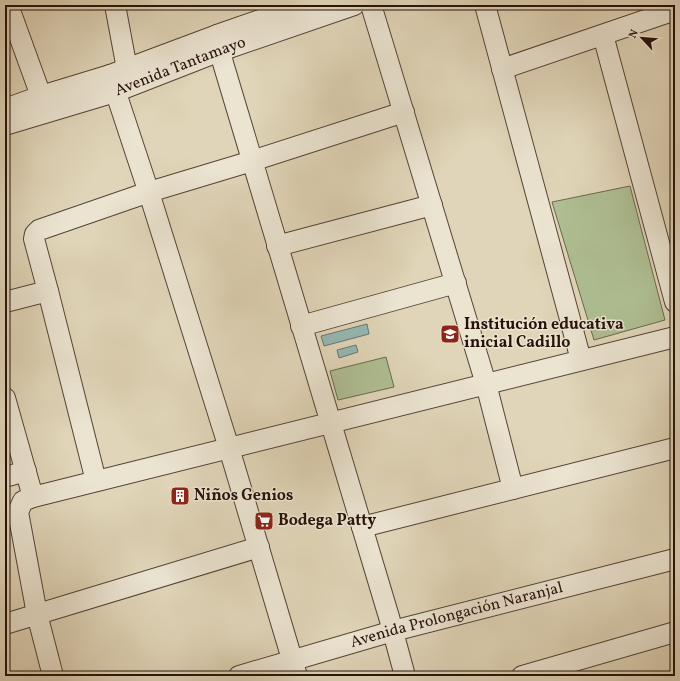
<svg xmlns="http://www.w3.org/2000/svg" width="680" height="681" font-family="Vollkorn,serif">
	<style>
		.green { fill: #aebe92; stroke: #6a684e }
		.water { fill: #95b8b5; stroke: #697671 }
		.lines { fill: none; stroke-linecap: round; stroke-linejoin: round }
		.minor-casing { stroke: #554336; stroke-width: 22 }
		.minor { stroke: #ebe4d1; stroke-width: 20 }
		.labels { text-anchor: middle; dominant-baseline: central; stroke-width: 3; stroke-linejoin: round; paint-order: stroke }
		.street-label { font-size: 16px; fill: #27120b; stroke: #ebe4d1 }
		.poi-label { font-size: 16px; font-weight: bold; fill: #27120b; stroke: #ebe4d1; text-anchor: start }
	</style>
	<rect width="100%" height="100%" fill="#e0d5b8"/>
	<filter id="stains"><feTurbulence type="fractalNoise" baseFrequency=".005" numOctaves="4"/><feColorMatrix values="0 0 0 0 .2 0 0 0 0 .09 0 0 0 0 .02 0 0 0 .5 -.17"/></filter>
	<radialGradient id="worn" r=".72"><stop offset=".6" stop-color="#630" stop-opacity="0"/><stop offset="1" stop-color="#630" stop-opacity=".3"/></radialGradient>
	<g class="green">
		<path d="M630 186 665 320 594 340 552 202Z"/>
		<path d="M386 357 394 387 338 400 330 371Z"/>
	</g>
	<g class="water">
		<path d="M367 324 369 334 324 346 321 336Z"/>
		<path d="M356 345 358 352 339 358 337 350Z"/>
	</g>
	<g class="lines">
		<g class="minor-casing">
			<g id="minor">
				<path d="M8 5 41 96"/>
				<path d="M115 5 127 69"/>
				<path d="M371 5 486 384 513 489"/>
				<path d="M485 5 581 360"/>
				<path d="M217 35 223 63 389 617 405 676"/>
				<path d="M603 35 675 302"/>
				<path d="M502 69 675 10"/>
				<path d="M110 75 151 199 229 448 297 676"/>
				<path d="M5 109 41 96 110 75 217 35 303 5"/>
				<path id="s1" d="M5 125 115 92 220 51 354 5"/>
				<path d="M277 246 432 205"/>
				<path d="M5 302 48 291"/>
				<path d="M301 326 456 283"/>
				<path d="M5 398 33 497"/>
				<path d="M5 477 26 471"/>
				<path d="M96 481 48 291 34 239 35 234 39 230 149 192 252 161 404 112"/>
				<path d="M362 527 675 448"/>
				<path d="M5 624 259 547"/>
				<path d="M53 676 37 614 18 512 23 501 33 497 675 337"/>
				<path id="s2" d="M239 676 393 631 675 559"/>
				<path d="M522 676 675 632"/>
			</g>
		</g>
		<use href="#minor" class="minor"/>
	</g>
	<defs>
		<g id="school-square" transform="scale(1)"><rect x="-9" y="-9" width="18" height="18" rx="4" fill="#8f2418" stroke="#ebe4d1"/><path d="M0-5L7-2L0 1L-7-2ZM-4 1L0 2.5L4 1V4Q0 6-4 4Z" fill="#fff"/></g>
		<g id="building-square" transform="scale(1)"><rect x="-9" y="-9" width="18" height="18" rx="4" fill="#8f2418" stroke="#ebe4d1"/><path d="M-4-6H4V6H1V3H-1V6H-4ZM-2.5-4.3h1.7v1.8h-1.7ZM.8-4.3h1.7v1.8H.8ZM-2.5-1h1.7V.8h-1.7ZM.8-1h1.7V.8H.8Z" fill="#fff"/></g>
		<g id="supermarket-square" transform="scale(1)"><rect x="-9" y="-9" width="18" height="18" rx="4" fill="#8f2418" stroke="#ebe4d1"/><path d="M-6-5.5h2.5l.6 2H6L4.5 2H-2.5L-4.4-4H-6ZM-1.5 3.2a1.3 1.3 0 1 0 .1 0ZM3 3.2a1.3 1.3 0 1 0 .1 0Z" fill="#fff"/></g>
	</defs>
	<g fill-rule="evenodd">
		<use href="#school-square" x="450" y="334"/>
		<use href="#building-square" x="180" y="496"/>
		<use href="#supermarket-square" x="264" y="521"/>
	</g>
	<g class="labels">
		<g class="street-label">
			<text stroke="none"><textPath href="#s1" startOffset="185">Avenida Tantamayo</textPath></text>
			<text stroke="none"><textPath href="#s2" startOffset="226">Avenida Prolongación Naranjal</textPath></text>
		</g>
		<g class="poi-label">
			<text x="464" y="325">Institución educativa<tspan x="464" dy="18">inicial Cadillo</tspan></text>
			<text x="194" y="496">Niños Genios</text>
			<text x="278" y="521">Bodega Patty</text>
		</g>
	</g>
	<rect width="680" height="681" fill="none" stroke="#e0d5b8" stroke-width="20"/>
	<rect x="6" y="6" width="668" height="669" fill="none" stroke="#27120b" stroke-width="2"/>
	<rect x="10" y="10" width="660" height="661" fill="none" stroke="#27120b"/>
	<g transform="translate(642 38) rotate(296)" stroke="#ebe4d1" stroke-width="3" paint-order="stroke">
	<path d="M0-3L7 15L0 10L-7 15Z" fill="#27120b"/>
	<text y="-6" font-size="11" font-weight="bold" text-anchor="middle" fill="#27120b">N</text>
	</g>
	<rect width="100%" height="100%" filter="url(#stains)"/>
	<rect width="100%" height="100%" fill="url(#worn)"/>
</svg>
